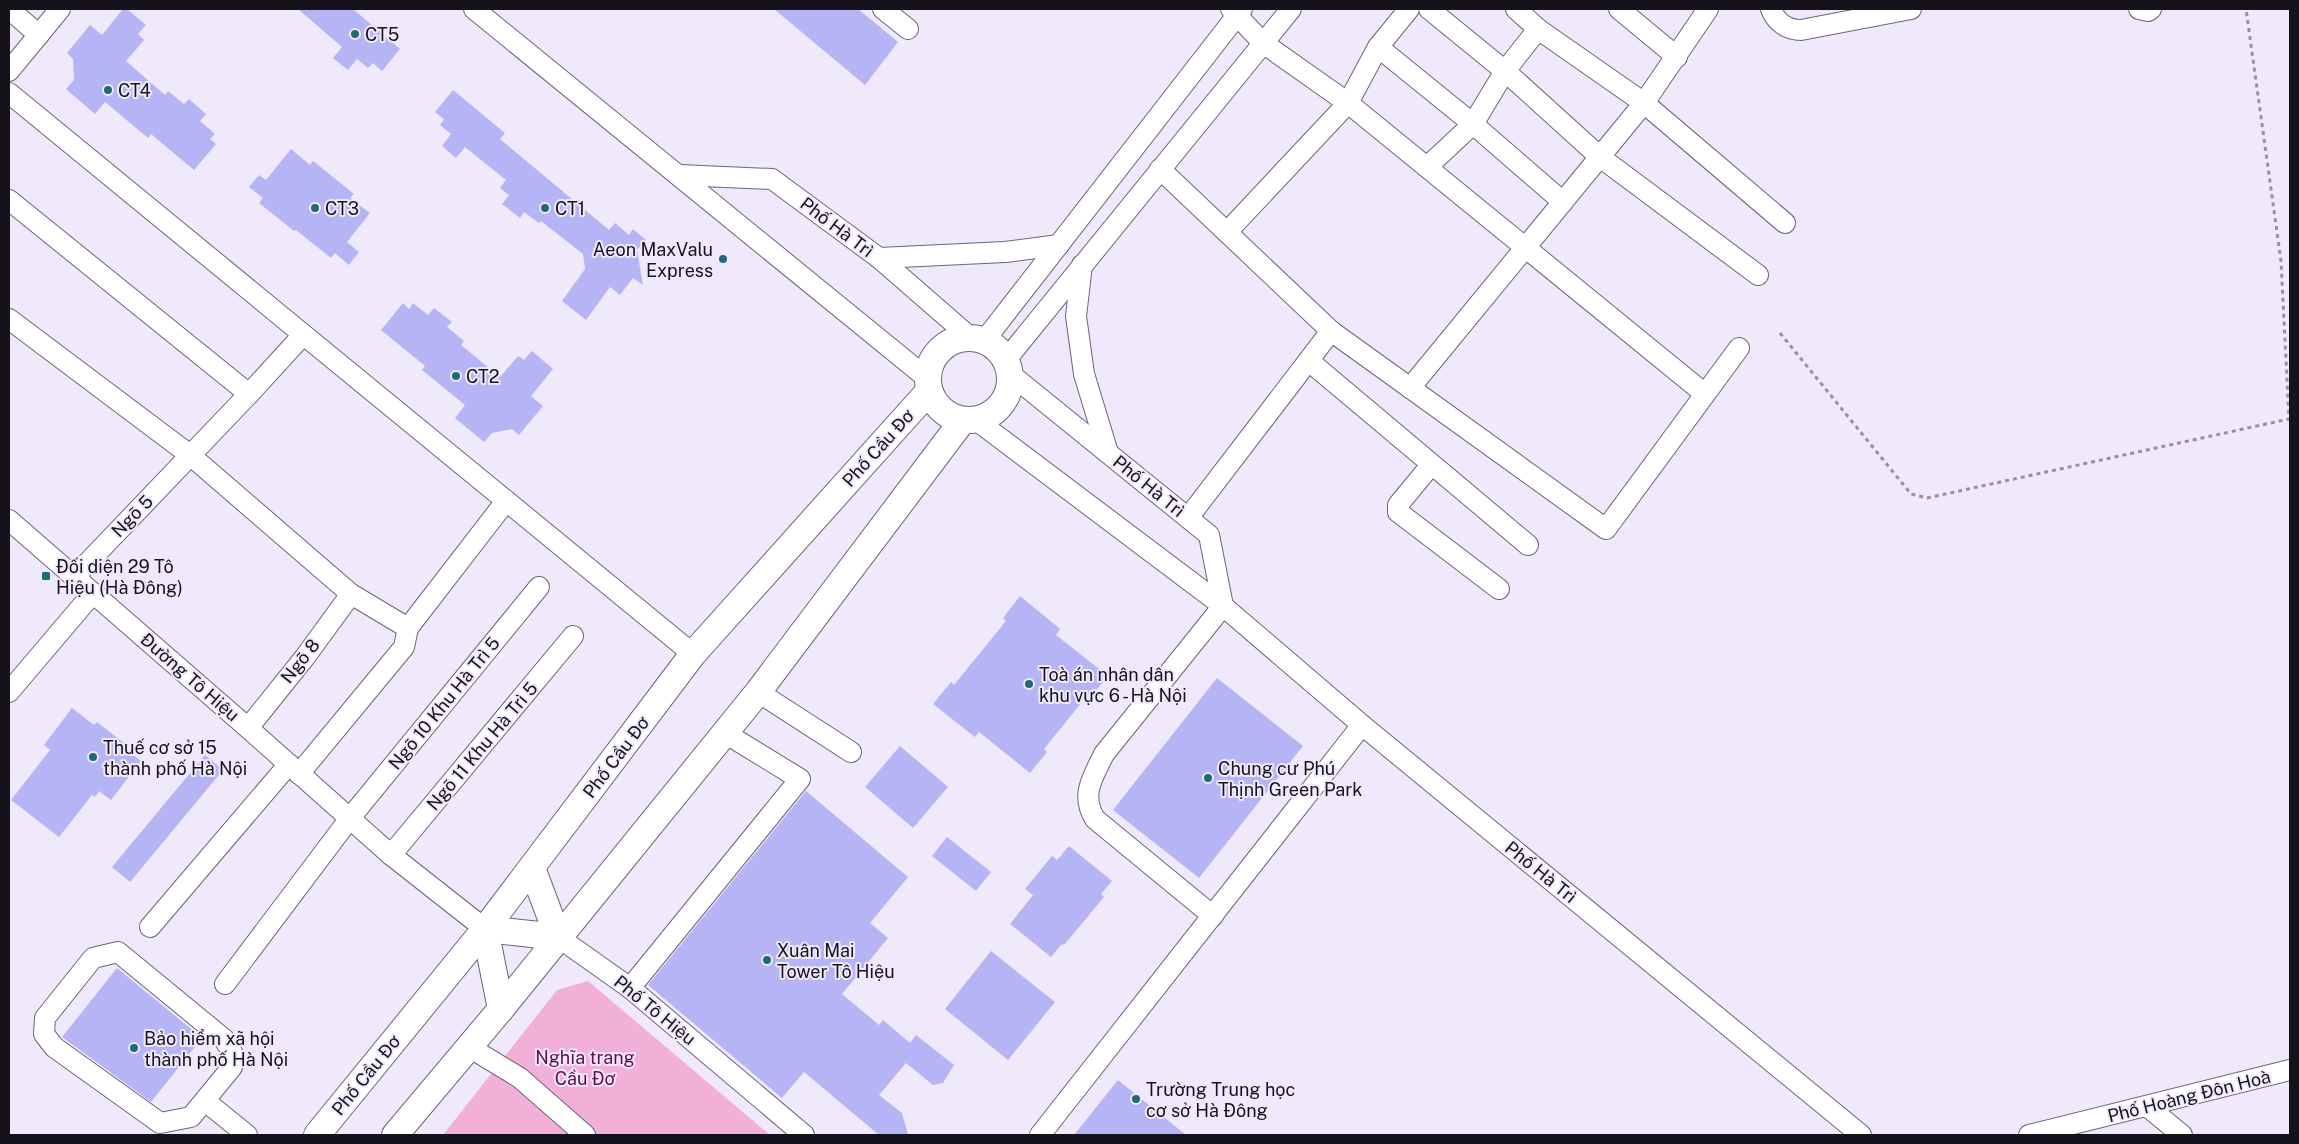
<svg xmlns="http://www.w3.org/2000/svg" width="2299" height="1144" font-family="'Public Sans',sans-serif">
	<style>
		.green { fill: #f2b0d8 }
		.building { fill: #b5b4f4 }
		.lines { fill: none; stroke-linecap: round; stroke-linejoin: round }
		.minor-casing { stroke: #6e637d; stroke-width: 22 }
		.major-casing { stroke: #6e637d; stroke-width: 28 }
		.path { stroke: #96909f; stroke-width: 3; stroke-dasharray: 4 4; stroke-linecap: butt }
		.minor { stroke: #fff; stroke-width: 20 }
		.major { stroke: #fff; stroke-width: 26 }
		.poi-dot { fill: #206a74; stroke: #f0e9fb; stroke-width: 2 }
		.labels { text-anchor: middle; dominant-baseline: central; stroke-width: 4; stroke-linejoin: round; paint-order: stroke }
		.poi-label { font-size: 18px; fill: #16121c; stroke: #f0e9fb; text-anchor: start }
		.street-label { font-size: 18px; fill: #16121c; stroke: #f0e9fb }
		.park-label { font-size: 18px; fill: #66084e; stroke: #f0e9fb }
	</style>
	<rect width="100%" height="100%" fill="#f0e9fb"/>
	<path class="green" d="M588 981 770 1135H443L557 990Z"/>
	<g class="building">
		<path d="M123 9H127L146 25 138 34 144 40 126 61 165 95 168 91 184 104 189 99 206 114 200 121 215 134 210 139 216 144 194 170 151 134 148 138 105 102 95 114 66 89 74 80 73 59 67 53 90 25 102 35Z"/>
		<path d="M298 9H353L400 49 382 71 373 63 368 68 357 59 348 70 333 58 342 47Z"/>
		<path d="M774 9H858L898 42 865 85Z"/>
		<path d="M453 90 505 133 500 139 609 230 615 223 629 235 633 229 646 240 637 250 643 285 633 278 620 295 610 287 586 320 562 301 585 269 583 254 541 221 539 223 524 212 520 218 502 204 509 195 500 188 506 180 465 147 456 158 442 146 451 134 440 125 444 119 435 112Z"/>
		<path d="M291 149 310 165 313 161 354 194 350 198 370 213 347 242 359 252 349 265 335 253 331 258 296 230 294 231 259 203 263 198 249 187 259 175 266 180Z"/>
		<path d="M403 303 409 309 413 303 428 315 434 308 452 322 447 327 464 341 461 345 500 377 518 356 524 360 532 351 553 369 531 396 543 406 519 435 512 429 492 433 484 442 455 418 465 405 422 370 425 366 381 330Z"/>
		<path d="M1020 596 1060 629 1056 635 1108 676 1093 694 1090 692 1044 749 1047 752 1030 773 979 732 975 737 933 704 951 682 954 685 1006 621 1003 618Z"/>
		<path d="M1217 678 1303 746 1199 878 1113 810Z"/>
		<path d="M72 708 94 725 97 722 128 746 126 749 141 761 111 800 99 791 95 797 92 795 59 837 11 800 50 750 44 745Z"/>
		<path d="M900 746 948 787 913 828 865 787Z"/>
		<path d="M205 755 223 770 130 882 112 867Z"/>
		<path d="M806 791 908 877 870 923 888 938 842 994 879 1025 883 1020 910 1043 916 1035 954 1065 943 1083 933 1085 906 1063 879 1095 902 1113 908 1135H879L804 1072 782 1098 648 985Z"/>
		<path d="M947 837 991 872 976 891 932 856Z"/>
		<path d="M1069 846 1112 881 1101 894 1104 897 1064 945 1062 944 1051 957 1010 924 1033 895 1025 889 1052 856 1057 860Z"/>
		<path d="M991 951 1055 1002 1008 1060 945 1009Z"/>
		<path d="M117 968 202 1038 151 1102 62 1037Z"/>
		<path d="M1118 1080 1186 1135H1074Z"/>
	</g>
	<g class="lines">
		<g class="minor-casing">
			<g id="minor">
				<path d="M9 9 39 35"/>
				<path d="M474 9 928 379"/>
				<path d="M883 9 908 29"/>
				<path d="M1231 9 1263 43 1348 103 1705 394"/>
				<path d="M1429 9 1505 71 1600 157 1758 275"/>
				<path d="M1619 9 1677 57"/>
				<path d="M1771 9C1776 22 1787 30 1801 30L1911 9"/>
				<path d="M2139 9 2148 11 2151 9"/>
				<path d="M1538 29 1644 103 1785 223"/>
				<path d="M1378 47 1473 124 1563 202"/>
				<path d="M9 71 60 9"/>
				<path d="M9 93 693 654"/>
				<path d="M1427 167 1473 124 1505 71 1538 29 1516 9"/>
				<path d="M1160 169 1331 331 1606 529 1739 348"/>
				<path d="M679 175 772 179 879 258 971 338"/>
				<path d="M9 200 249 394"/>
				<path d="M1227 232 1348 103 1378 47 1409 9"/>
				<path d="M879 258 1005 252 1059 245"/>
				<path d="M1082 265 1076 316 1084 374 1108 453"/>
				<path d="M9 319 190 455 351 594 408 628 506 501"/>
				<path d="M984 341 1242 9"/>
				<path d="M1005 361 1291 9"/>
				<path d="M1309 361 1528 545"/>
				<path d="M1009 373 1209 535 1223 606"/>
				<path d="M1410 388 1644 103 1708 9"/>
				<path d="M976 420 1223 606 1362 725 1861 1135"/>
				<path d="M1431 465 1398 505V512L1499 589"/>
				<path d="M1188 518 1331 331"/>
				<path d="M9 520 248 728 391 855 485 929"/>
				<path d="M74 577 249 394 303 335"/>
				<path d="M9 692 93 593"/>
				<path d="M758 692 851 752"/>
				<path d="M248 728 305 657 351 594"/>
				<path d="M299 774 404 647 408 628"/>
				<path d="M391 855 573 636"/>
				<path d="M1213 916 1095 819C1080 795 1093 777 1104 754L1223 606"/>
				<path d="M150 927 289 764"/>
				<path d="M558 937 630 988 804 1135"/>
				<path d="M118 952 224 1039 232 1052V1067L191 1117 160 1123 54 1047 44 1034 45 1018 93 958Z"/>
				<path d="M225 984 350 818 539 587"/>
				<path d="M630 988 800 779 725 733"/>
				<path d="M469 1047 520 1078 585 1135"/>
				<path d="M205 1101 247 1135"/>
				<path d="M2148 1107 2182 1135"/>
				<path d="M1040 1135 1362 725"/>
				<path d="M2029 1135 2290 1070"/>
			</g>
		</g>
		<g class="major-casing">
			<g id="major">
				<circle cx="969" cy="379" r="41"/>
				<path d="M532 868 558 937"/>
				<path d="M485 929 501 1009"/>
				<path d="M485 929 558 937"/>
				<path d="M317 1135 485 929 693 654 929 391"/>
				<path d="M395 1135 501 1009 758 692 963 420"/>
			</g>
		</g>
		<path class="path" d="M1780 333 1911 494 1927 498 2289 419 2281 261 2246 9"/>
		<use href="#minor" class="minor"/>
		<use href="#major" class="major"/>
	</g>
	<g class="poi-dot">
		<circle cx="355" cy="34" r="5"/>
		<circle cx="108" cy="90" r="5"/>
		<circle cx="315" cy="208" r="5"/>
		<circle cx="545" cy="208" r="5"/>
		<circle cx="723" cy="259" r="5"/>
		<circle cx="456" cy="376" r="5"/>
		<rect x="41" y="571" width="10" height="10" rx="2.5"/>
		<circle cx="1029" cy="684" r="5"/>
		<circle cx="93" cy="757" r="5"/>
		<circle cx="1208" cy="778" r="5"/>
		<circle cx="767" cy="960" r="5"/>
		<circle cx="134" cy="1048" r="5"/>
		<circle cx="1136" cy="1099" r="5"/>
	</g>
	<g class="labels">
		<g class="poi-label">
			<text x="365" y="34">CT5</text>
			<text x="118" y="90">CT4</text>
			<text x="325" y="208">CT3</text>
			<text x="555" y="208">CT1</text>
			<text x="713" y="249" text-anchor="end">Aeon MaxValu<tspan x="713" dy="21">Express</tspan></text>
			<text x="466" y="376">CT2</text>
			<text x="56" y="566">Đối diện 29 Tô<tspan x="56" dy="21">Hiệu (Hà Đông)</tspan></text>
			<text x="1039" y="674">Toà án nhân dân<tspan x="1039" dy="21">khu vực 6 - Hà Nội</tspan></text>
			<text x="103" y="747">Thuế cơ sở 15<tspan x="103" dy="21">thành phố Hà Nội</tspan></text>
			<text x="1218" y="768">Chung cư Phú<tspan x="1218" dy="21">Thịnh Green Park</tspan></text>
			<text x="777" y="950">Xuân Mai<tspan x="777" dy="21">Tower Tô Hiệu</tspan></text>
			<text x="144" y="1038">Bảo hiểm xã hội<tspan x="144" dy="21">thành phố Hà Nội</tspan></text>
			<text x="1146" y="1089">Trường Trung học<tspan x="1146" dy="21">cơ sở Hà Đông</tspan></text>
		</g>
		<g class="street-label">
			<text transform="translate(837 227) rotate(37)">Phố Hà Trì</text>
			<text transform="translate(878 448) rotate(-48)">Phố Cầu Đơ</text>
			<text transform="translate(1149 486) rotate(39)">Phố Hà Trì</text>
			<text transform="translate(132 516) rotate(-46)">Ngõ 5</text>
			<text transform="translate(300 661) rotate(-52)">Ngõ 8</text>
			<text transform="translate(190 677) rotate(41)">Đường Tô Hiệu</text>
			<text transform="translate(444 703) rotate(-51)">Ngõ 10 Khu Hà Trì 5</text>
			<text transform="translate(482 746) rotate(-50)">Ngõ 11 Khu Hà Trì 5</text>
			<text transform="translate(616 757) rotate(-53)">Phố Cầu Đơ</text>
			<text transform="translate(1541 872) rotate(39)">Phố Hà Trì</text>
			<text transform="translate(655 1010) rotate(39)">Phố Tô Hiệu</text>
			<text transform="translate(366 1075) rotate(-51)">Phố Cầu Đơ</text>
			<text transform="translate(2189 1096) rotate(-14)">Phố Hoàng Đôn Hoà</text>
		</g>
		<g class="park-label">
			<text x="585" y="1057">Nghĩa trang<tspan x="585" dy="21">Cầu Đơ</tspan></text>
		</g>
	</g>
	<rect width="2299" height="1144" fill="none" stroke="#16121c" stroke-width="20"/>
</svg>
